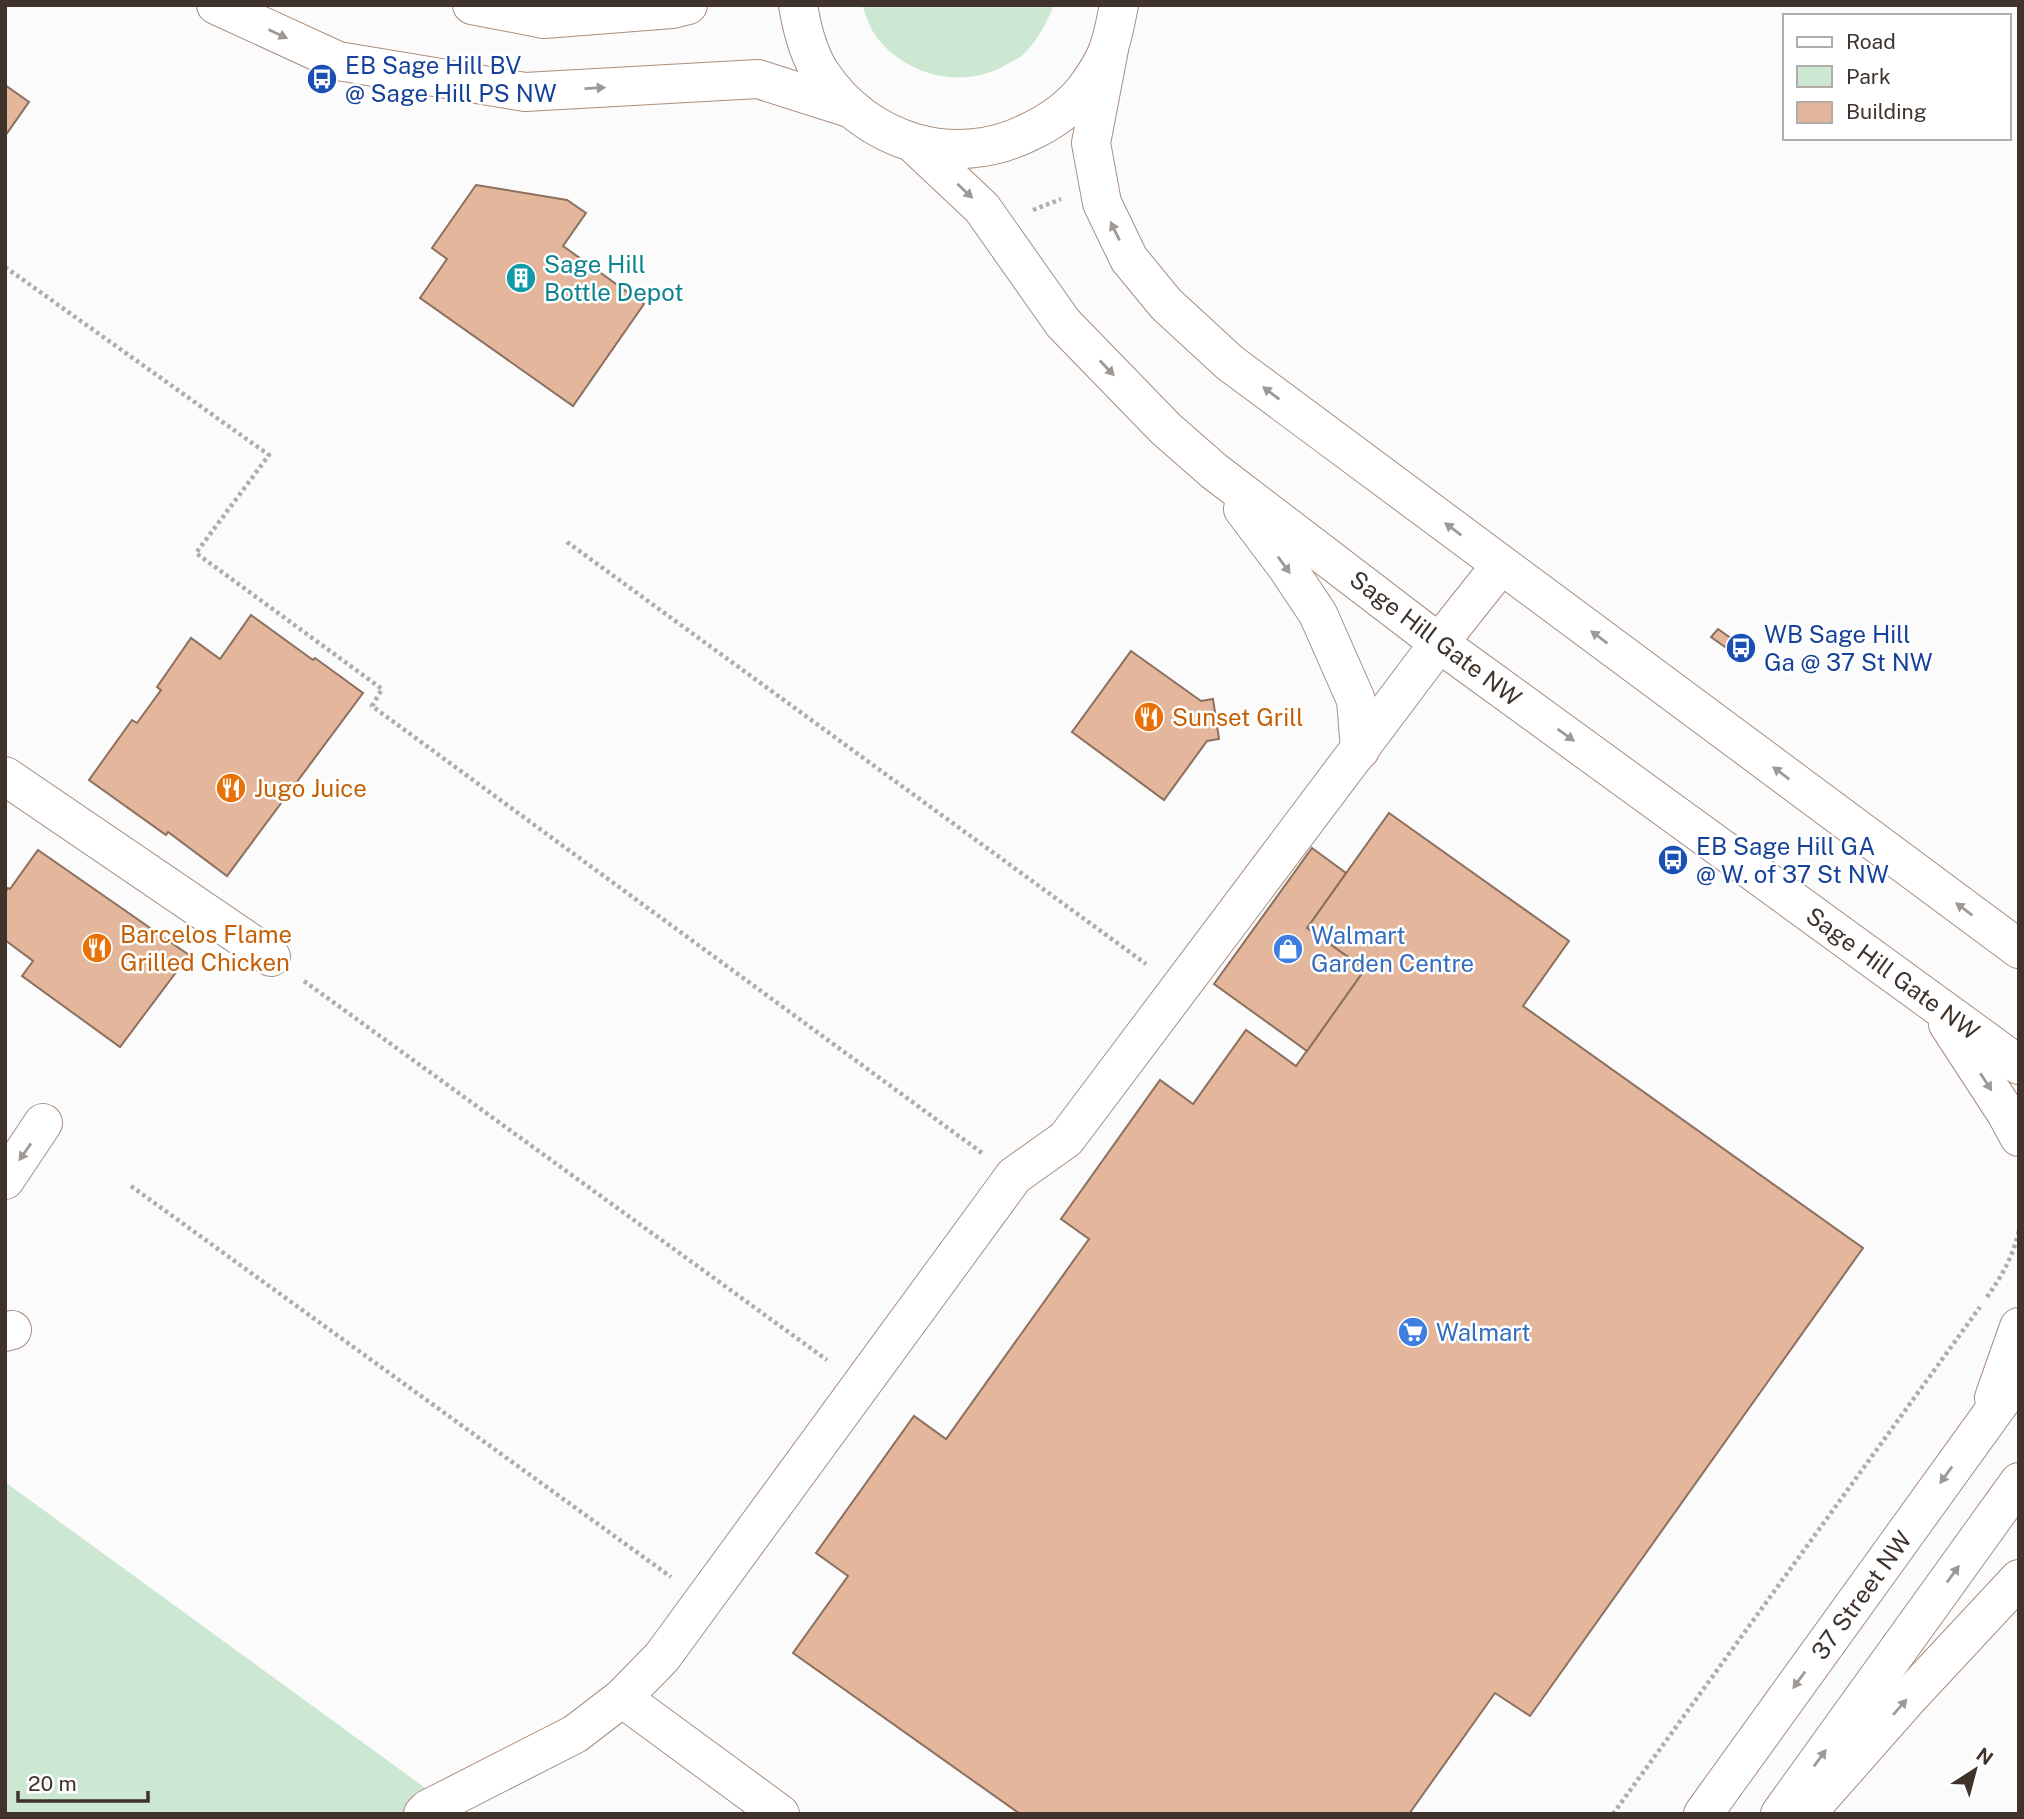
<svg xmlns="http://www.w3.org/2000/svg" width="2024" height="1819" font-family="'Public Sans',sans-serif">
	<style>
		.green { fill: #cce8d3 }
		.building { fill: #e4b69b; stroke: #8b6f5f; stroke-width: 2 }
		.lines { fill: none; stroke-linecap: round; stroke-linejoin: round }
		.minor-casing { stroke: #aa8e7c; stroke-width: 40 }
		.path { stroke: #b1aca9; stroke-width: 4.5; stroke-dasharray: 3.5 3.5; stroke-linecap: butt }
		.minor { stroke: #fff; stroke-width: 38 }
		.oneway { fill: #9f9995 }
		.labels { text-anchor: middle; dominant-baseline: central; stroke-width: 5; stroke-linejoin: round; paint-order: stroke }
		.transit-label { font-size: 24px; fill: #164399; stroke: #fff; text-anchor: start }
		.culture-label { font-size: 24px; fill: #0d838f; stroke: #fff; text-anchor: start }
		.street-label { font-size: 24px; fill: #3f332b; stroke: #fff }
		.food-label { font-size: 24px; fill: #c56008; stroke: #fff; text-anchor: start }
		.shop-label { font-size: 24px; fill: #366cbe; stroke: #fff; text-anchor: start }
	</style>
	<rect width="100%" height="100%" fill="#fbfbfb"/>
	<g class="green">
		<path d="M862 5H1054C1046 24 1038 40 1023 55 1018 59 1010 62 1004 66 961 90 904 75 875 35 869 26 866 15 862 5Z"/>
		<path d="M5 1482 461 1814H5Z"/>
	</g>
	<g class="building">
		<path d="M5 85 29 102 5 136Z"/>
		<path d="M476 185 567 200 586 213 563 246 644 304 573 406 420 298 447 259 432 248Z"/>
		<path d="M251 615 313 660 315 658 363 693 227 876 168 832 166 835 89 780 132 720 137 723 161 690 157 687 191 638 220 659Z"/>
		<path d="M1718 629 1732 639 1725 647 1711 637Z"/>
		<path d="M1131 651 1201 701 1213 699 1219 739 1207 741 1164 800 1072 732Z"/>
		<path d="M1389 813 1569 941 1523 1006 1863 1248 1530 1716 1495 1693 1409 1814H1020L793 1653 848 1576 816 1553 914 1416 946 1439 1089 1239 1061 1219 1160 1080 1193 1104 1246 1030 1296 1066 1365 969 1307 928Z"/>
		<path d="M1312 848 1346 873 1307 928 1365 969 1307 1051 1214 984Z"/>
		<path d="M38 850 189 955 120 1047 22 976 33 961 5 940V893L8 888 10 889Z"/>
		<path d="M1668 852 1683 863 1677 871 1662 860Z"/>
	</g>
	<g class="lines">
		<g class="minor-casing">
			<g id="minor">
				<path d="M216 5 338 61 525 92 758 79 849 108"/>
				<path d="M472 5 544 19 672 9 688 5"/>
				<path d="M798 5C802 29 808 55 822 75 867 142 954 169 1027 133 1049 123 1071 108 1086 88 1094 77 1105 60 1109 47 1114 33 1116 19 1119 5"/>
				<path d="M1109 49 1091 143 1102 203 1129 259 1166 304 1230 363 2019 949"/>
				<path d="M915 145 982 208 1063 323 1166 429 1214 471 1439 643 2019 1065"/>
				<path d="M1243 509 1286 566 1318 614 1356 700 1360 750"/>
				<path d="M5 776 271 957"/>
				<path d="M1948 1024 2006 1113 2019 1137"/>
				<path d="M5 1180 43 1123"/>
				<path d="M5 1332 12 1330"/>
				<path d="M1994 1398 2019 1327"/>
				<path d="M622 1698 780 1814"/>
				<path d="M1812 1807 1910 1696 2019 1579"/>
				<path d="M423 1814 428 1809 575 1734 622 1698 662 1657 1014 1176 1066 1139 1439 643 1501 565"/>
				<path d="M1703 1814 2019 1376"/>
				<path d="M1780 1814 2019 1482"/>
			</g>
		</g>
		<g class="path">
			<path d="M1033 210 1061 199"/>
			<path d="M5 267 269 455 196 553 382 689 372 706 982 1153"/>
			<path d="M567 542 1146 964"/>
			<path d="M304 981 827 1360"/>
			<path d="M131 1186 671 1577"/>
			<path d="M1987 1297C2002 1276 2013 1256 2019 1231"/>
			<path d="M1613 1814 1980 1307"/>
		</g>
		<use href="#minor" class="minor"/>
	</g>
	<defs><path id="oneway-solid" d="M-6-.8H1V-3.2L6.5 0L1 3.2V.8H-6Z" transform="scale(1.75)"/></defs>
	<g class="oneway">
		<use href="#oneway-solid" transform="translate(278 34) rotate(25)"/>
		<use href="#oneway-solid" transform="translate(595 88) rotate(-3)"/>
		<use href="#oneway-solid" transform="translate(965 191) rotate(43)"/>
		<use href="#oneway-solid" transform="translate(1115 231) rotate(-116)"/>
		<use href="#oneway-solid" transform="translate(1107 368) rotate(46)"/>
		<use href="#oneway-solid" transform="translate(1271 393) rotate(-143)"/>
		<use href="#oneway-solid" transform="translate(1453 529) rotate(-143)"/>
		<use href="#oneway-solid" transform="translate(1284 565) rotate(54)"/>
		<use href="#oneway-solid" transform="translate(1599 637) rotate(-143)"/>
		<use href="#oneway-solid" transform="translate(1566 735) rotate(36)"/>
		<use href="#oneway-solid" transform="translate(1781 773) rotate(-143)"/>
		<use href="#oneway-solid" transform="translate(1964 909) rotate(-143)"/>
		<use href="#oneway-solid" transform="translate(1986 1082) rotate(57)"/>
		<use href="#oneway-solid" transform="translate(25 1152) rotate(125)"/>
		<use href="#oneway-solid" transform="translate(1946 1475) rotate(126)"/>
		<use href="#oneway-solid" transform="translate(1953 1574) rotate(-54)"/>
		<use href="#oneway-solid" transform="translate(1799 1680) rotate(126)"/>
		<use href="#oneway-solid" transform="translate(1900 1707) rotate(-49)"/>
		<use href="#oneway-solid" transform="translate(1820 1758) rotate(-54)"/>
	</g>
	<defs>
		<g id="bus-disc" transform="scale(1.575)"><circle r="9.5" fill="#1a4fb4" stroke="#fff"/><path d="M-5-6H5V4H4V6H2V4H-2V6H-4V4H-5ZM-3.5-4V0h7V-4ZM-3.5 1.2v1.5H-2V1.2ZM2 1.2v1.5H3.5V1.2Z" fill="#fff"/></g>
		<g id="building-disc" transform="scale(1.575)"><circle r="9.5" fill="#0f9aa8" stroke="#fff"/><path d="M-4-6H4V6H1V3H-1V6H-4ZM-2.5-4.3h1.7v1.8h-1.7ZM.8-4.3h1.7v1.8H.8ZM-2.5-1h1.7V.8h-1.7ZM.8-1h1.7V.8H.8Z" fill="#fff"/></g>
		<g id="restaurant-disc" transform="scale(1.575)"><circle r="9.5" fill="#e8710a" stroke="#fff"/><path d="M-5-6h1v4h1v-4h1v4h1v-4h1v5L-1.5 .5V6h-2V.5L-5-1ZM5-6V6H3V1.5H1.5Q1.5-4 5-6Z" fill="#fff"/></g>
		<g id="shop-disc" transform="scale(1.575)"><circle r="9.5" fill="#3f7fe0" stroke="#fff"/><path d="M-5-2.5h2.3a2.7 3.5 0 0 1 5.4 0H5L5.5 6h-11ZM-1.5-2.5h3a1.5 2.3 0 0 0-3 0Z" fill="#fff"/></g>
		<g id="supermarket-disc" transform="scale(1.575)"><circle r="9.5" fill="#3f7fe0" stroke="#fff"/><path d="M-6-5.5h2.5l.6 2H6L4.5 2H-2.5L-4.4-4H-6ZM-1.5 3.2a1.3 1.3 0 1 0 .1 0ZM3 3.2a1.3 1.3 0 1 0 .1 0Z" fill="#fff"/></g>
	</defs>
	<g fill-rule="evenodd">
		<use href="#bus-disc" x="322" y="79"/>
		<use href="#building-disc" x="521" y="278"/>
		<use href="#bus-disc" x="1741" y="648"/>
		<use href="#restaurant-disc" x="1149" y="717"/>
		<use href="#restaurant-disc" x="231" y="788"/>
		<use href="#bus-disc" x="1673" y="860"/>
		<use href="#restaurant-disc" x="97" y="948"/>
		<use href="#shop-disc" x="1288" y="949"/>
		<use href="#supermarket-disc" x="1413" y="1332"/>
	</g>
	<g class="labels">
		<g class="transit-label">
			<text x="345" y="65">EB Sage Hill BV<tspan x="345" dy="28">@ Sage Hill PS NW</tspan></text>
			<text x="1764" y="634">WB Sage Hill<tspan x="1764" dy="28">Ga @ 37 St NW</tspan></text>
			<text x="1696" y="846">EB Sage Hill GA<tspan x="1696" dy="28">@ W. of 37 St NW</tspan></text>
		</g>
		<g class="culture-label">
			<text x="544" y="264">Sage Hill<tspan x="544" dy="28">Bottle Depot</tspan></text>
		</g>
		<g class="street-label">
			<text transform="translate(1436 638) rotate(37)">Sage Hill Gate NW</text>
			<text transform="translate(1893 973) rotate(36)">Sage Hill Gate NW</text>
			<text transform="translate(1861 1595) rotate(-54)">37 Street NW</text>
		</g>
		<g class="food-label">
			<text x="1172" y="717">Sunset Grill</text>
			<text x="254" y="788">Jugo Juice</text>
			<text x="120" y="934">Barcelos Flame<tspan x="120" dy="28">Grilled Chicken</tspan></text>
		</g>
		<g class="shop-label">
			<text x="1311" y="935">Walmart<tspan x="1311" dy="28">Garden Centre</tspan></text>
			<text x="1436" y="1332">Walmart</text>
		</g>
	</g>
	<rect width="2024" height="1819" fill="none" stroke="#3f332b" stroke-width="14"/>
	<rect x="1783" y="14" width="228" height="126" fill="#ffffff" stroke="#b2adaa" stroke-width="2"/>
	<rect x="1797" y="37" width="35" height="10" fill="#ffffff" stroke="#b2adaa" stroke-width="2"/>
	<text x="1846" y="49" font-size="21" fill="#3f332b">Road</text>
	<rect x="1797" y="66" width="35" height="21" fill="#cce8d3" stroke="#b2adaa" stroke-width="2"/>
	<text x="1846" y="84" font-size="21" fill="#3f332b">Park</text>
	<rect x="1797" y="102" width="35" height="21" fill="#e4b69b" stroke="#b2adaa" stroke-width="2"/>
	<text x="1846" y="119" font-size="21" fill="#3f332b">Building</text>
	<g transform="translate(1975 1770) rotate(36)" stroke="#ffffff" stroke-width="5" paint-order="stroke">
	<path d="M0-5L12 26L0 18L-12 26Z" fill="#3f332b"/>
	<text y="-10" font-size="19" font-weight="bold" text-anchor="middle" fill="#3f332b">N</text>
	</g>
	<path d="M18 1791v10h130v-10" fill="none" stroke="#3f332b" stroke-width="3.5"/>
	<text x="28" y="1791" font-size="21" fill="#3f332b" stroke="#ffffff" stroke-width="5" paint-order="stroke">20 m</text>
</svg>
